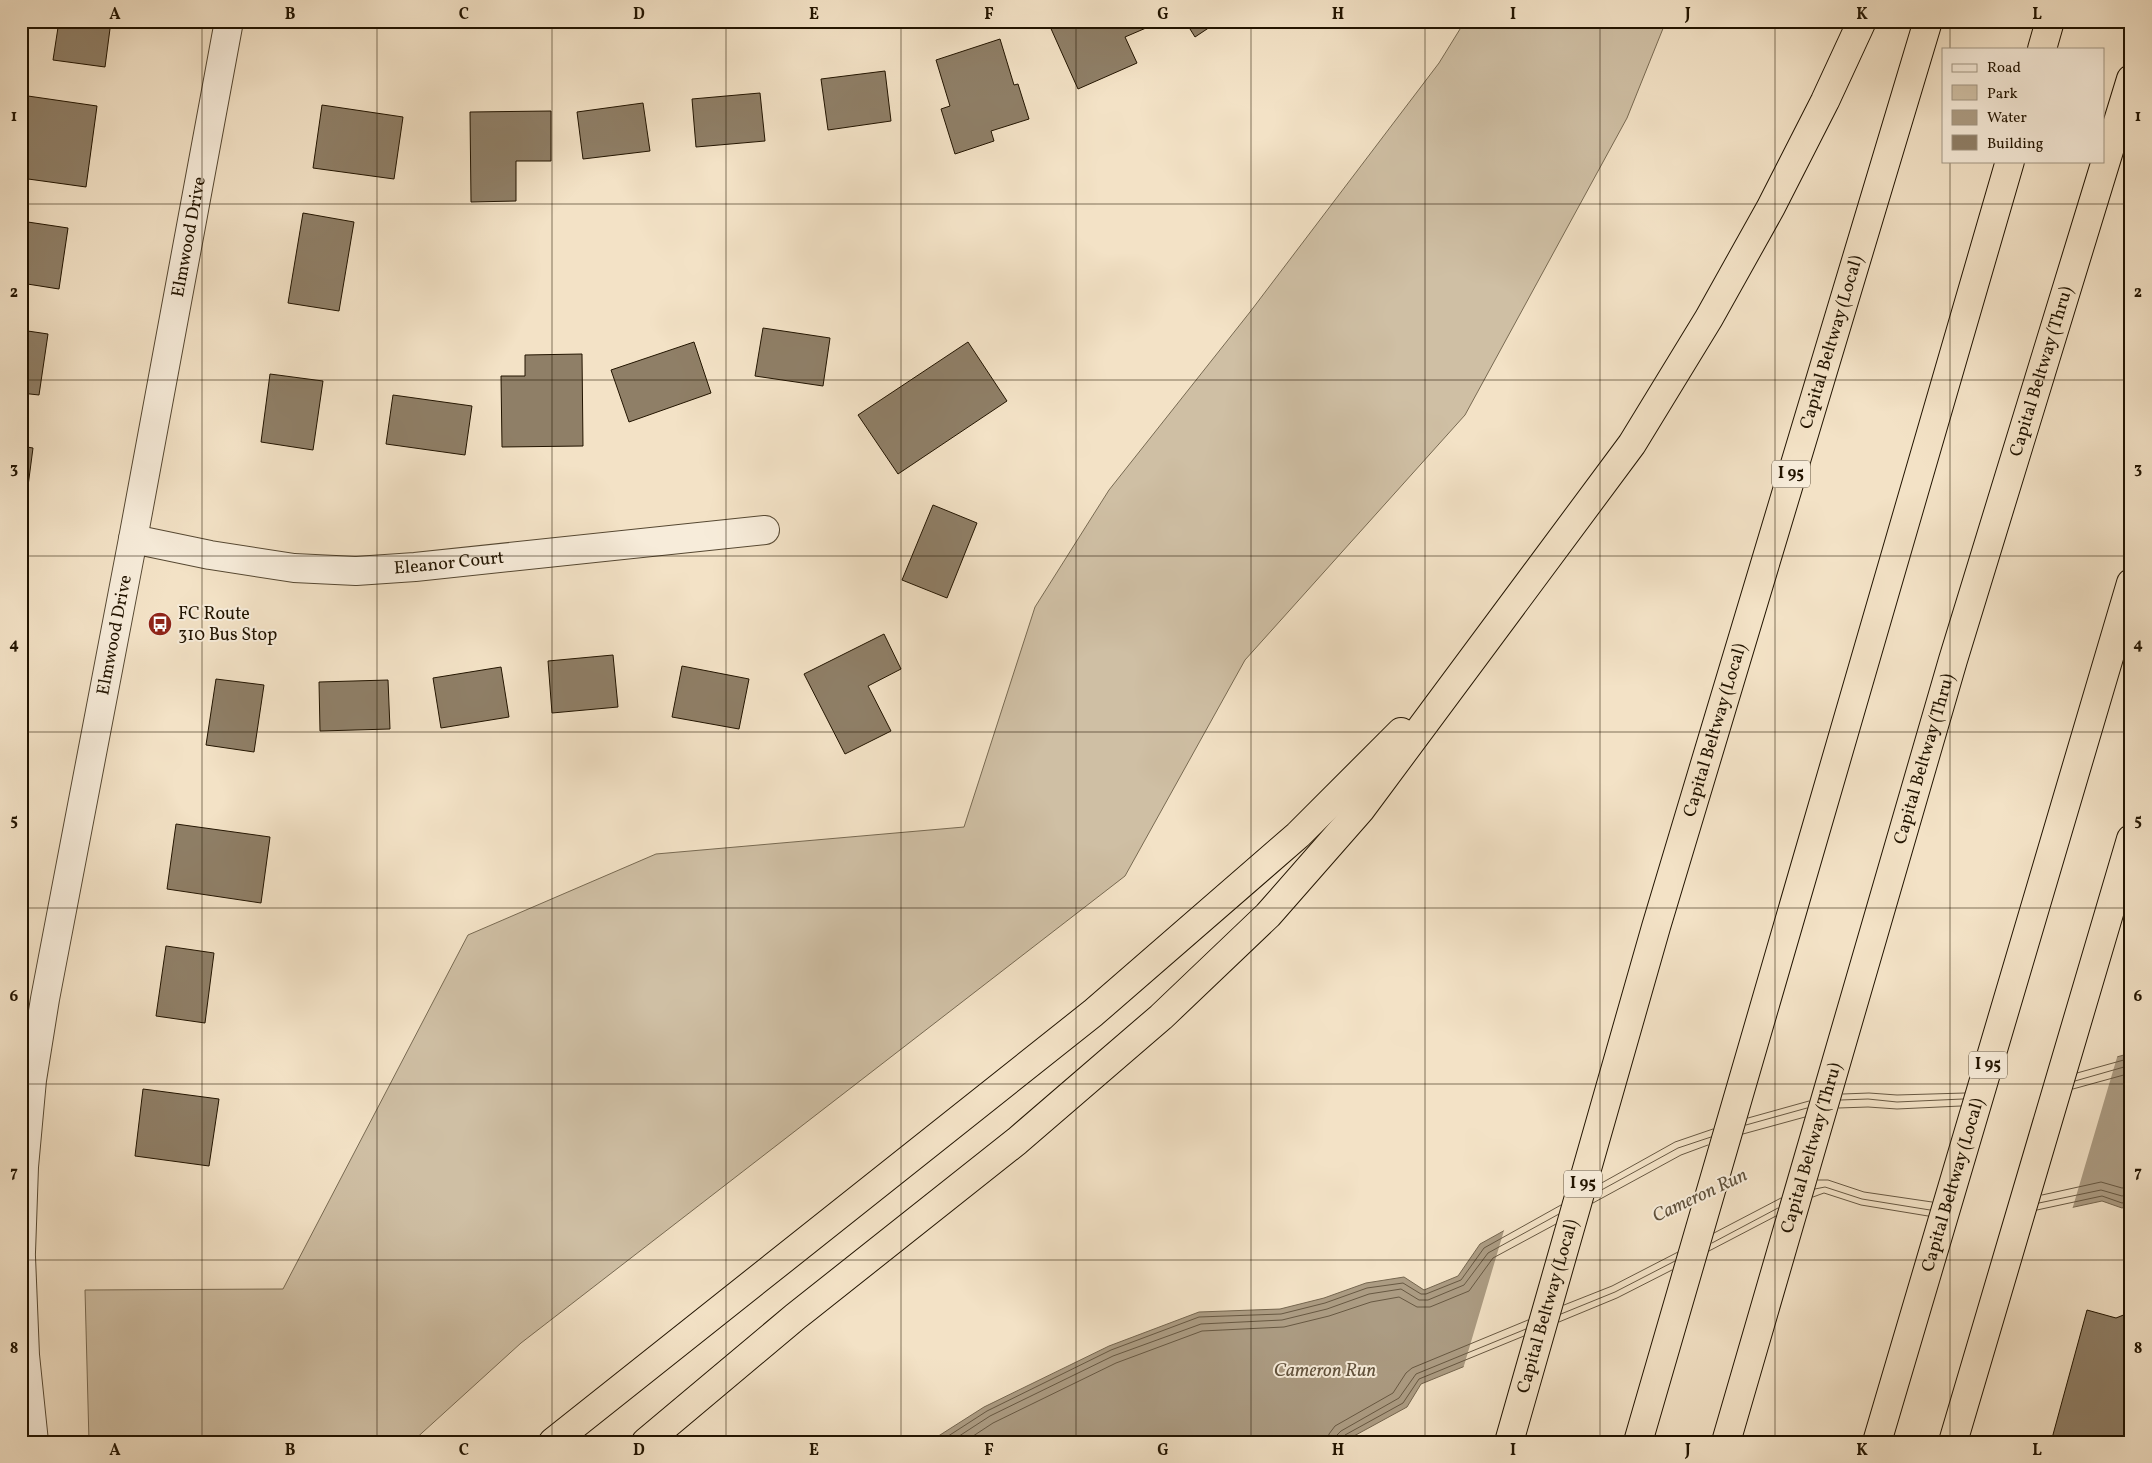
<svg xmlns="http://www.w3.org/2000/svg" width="2152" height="1463" font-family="Vollkorn,serif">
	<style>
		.green { fill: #cfbfa4; stroke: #786a52 }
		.water { fill: #ac9c83; stroke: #75664f }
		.pier { fill: #f3e2c6 }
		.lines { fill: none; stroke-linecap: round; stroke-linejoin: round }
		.shore { stroke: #675842; stroke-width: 1 }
		.building { fill: #8f7f67; stroke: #221400 }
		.minor-casing { stroke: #564832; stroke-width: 30 }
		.highway-casing { stroke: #221400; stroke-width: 30 }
		.minor { stroke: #f7ecda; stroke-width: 28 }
		.highway { stroke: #f3e2c6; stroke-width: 28 }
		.grid { fill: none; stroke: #221400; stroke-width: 1; stroke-opacity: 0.55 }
		.labels { text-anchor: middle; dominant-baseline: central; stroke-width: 4; stroke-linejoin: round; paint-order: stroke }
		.shield { fill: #f7ecda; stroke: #625541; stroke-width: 1 }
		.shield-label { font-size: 16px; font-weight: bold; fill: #221400 }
		.street-label { font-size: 18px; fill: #221400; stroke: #f7ecda }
		.poi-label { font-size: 18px; fill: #221400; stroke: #f7ecda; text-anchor: start }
		.water-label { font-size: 19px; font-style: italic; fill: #60513b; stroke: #f7ecda }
		.neatline { fill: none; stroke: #221400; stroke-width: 2 }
		.grid-label { font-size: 16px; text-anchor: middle; font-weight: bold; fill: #221400 }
	</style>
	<rect width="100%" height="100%" fill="#f3e2c6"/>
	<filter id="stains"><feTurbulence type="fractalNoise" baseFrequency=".004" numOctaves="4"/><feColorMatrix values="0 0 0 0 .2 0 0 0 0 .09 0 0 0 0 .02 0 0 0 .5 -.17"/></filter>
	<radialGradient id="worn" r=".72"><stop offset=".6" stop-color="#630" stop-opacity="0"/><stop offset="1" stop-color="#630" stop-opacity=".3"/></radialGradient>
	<path class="green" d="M1465 21H1666L1627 118 1465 415 1245 660 1125 876 521 1343 412 1442H89L85 1290 283 1289 468 935 656 854 964 827 1035 607 1109 490 1250 312 1439 63Z"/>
	<path class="water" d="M2131 1053V1205L2122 1208 2102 1201 1977 1228 1822 1198 1620 1303 1421 1384 1407 1407 1343 1442H929L984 1407 1109 1346 1199 1312 1280 1309 1324 1298 1366 1283 1404 1277 1424 1290 1458 1276 1480 1244 1673 1137 1897 1090 2016 1085Z"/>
	<path class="pier" d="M2118 1054 2072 1210 1977 1231 1859 1213 1823 1201 1621 1305 1463 1369 1505 1227 1672 1135 1762 1105 1836 1087 1868 1085 1897 1088 2016 1083Z"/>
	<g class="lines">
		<g class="shore">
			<path d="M2077 1073 2131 1058"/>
			<path d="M2075 1081 2131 1065"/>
			<path d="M2073 1089 2131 1073"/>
			<path d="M1843 1094 1869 1093 1897 1095 1965 1093"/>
			<path d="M1841 1100 1868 1099 1897 1102 1963 1099"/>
			<path d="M1839 1108 1868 1107 1897 1109 1961 1106"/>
			<path d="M1748 1118 1809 1101"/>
			<path d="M1746 1125 1807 1108"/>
			<path d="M1743 1134 1805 1117"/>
			<path d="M1818 1180H1828L1864 1192 1932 1202"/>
			<path d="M1598 1185 1675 1142 1713 1129"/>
			<path d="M1815 1189 1825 1187 1862 1199 1930 1210"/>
			<path d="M1596 1193 1678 1148 1711 1137"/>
			<path d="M2042 1195 2101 1182 2122 1188 2131 1187"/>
			<path d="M1813 1197 1824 1193 1861 1205 1928 1216"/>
			<path d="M1593 1203 1681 1155 1708 1145"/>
			<path d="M2039 1203 2101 1190 2122 1196 2131 1194"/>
			<path d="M2037 1210 2102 1196 2122 1203 2131 1201"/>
			<path d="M1714 1233 1781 1198"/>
			<path d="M1712 1243 1778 1208"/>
			<path d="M1709 1251 1776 1216"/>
			<path d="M1564 1305 1612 1286 1678 1252"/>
			<path d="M1561 1314 1615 1292 1675 1261"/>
			<path d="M1559 1322 1617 1298 1672 1270"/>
			<path d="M939 1442 987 1411 1111 1350 1199 1317 1281 1314 1325 1303 1367 1288 1403 1283 1421 1294H1426L1461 1280 1484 1248 1561 1205"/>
			<path d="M950 1442 990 1416 1113 1356 1201 1324 1282 1320 1327 1309 1369 1294 1401 1289 1419 1300H1428L1464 1285 1488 1253 1559 1214"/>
			<path d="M964 1442 993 1423 1116 1363 1202 1331 1284 1327 1329 1316 1371 1302 1399 1297 1417 1307H1430L1469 1291 1493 1258 1556 1224"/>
			<path d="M1328 1442 1329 1434 1335 1426 1393 1393 1406 1373 1412 1368 1528 1320"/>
			<path d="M1336 1442 1337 1435 1341 1431 1399 1398 1416 1374 1526 1329"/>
			<path d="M1342 1442 1345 1435 1403 1403 1419 1379 1524 1336"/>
		</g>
	</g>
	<g class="building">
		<path d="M59 21H111L105 67 53 60Z"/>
		<path d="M1143 21 1146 28 1125 37 1137 63 1078 89 1048 22Z"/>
		<path d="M1185 21H1219L1195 37Z"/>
		<path d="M1000 39 1014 85 1018 84 1029 119 991 131 994 141 955 154 941 109 950 106 936 60Z"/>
		<path d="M885 71 891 121 828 130 821 79Z"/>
		<path d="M760 93 765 141 696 147 692 99Z"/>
		<path d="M21 95 97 106 86 187 21 178Z"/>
		<path d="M643 103 650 151 583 159 577 112Z"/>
		<path d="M322 105 403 117 394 179 313 168Z"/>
		<path d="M551 111V161H516V201L471 202 470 112Z"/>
		<path d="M303 213 354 222 339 311 288 303Z"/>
		<path d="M21 221 68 228 59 289 21 283Z"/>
		<path d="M763 328 830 338 823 386 755 376Z"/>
		<path d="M21 330 48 334 39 395 21 393Z"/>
		<path d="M694 342 711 393 629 422 611 370Z"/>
		<path d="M968 342 1007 401 898 474 858 415Z"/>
		<path d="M582 354 583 446 502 447 501 376H525V355Z"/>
		<path d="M270 374 323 381 313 450 261 442Z"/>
		<path d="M393 395 472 406 465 455 386 444Z"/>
		<path d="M21 446 33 448 25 509H21Z"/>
		<path d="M933 505 977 523 947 598 902 580Z"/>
		<path d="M884 634 901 669 868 686 891 731 845 754 804 674Z"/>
		<path d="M613 655 618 707 552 713 548 661Z"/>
		<path d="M682 666 749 679 739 729 672 717Z"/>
		<path d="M501 667 509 717 441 728 433 678Z"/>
		<path d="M216 679 264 685 254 752 206 745Z"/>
		<path d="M388 680 390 729 320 731 319 682Z"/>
		<path d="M176 824 270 837 261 903 167 889Z"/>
		<path d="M166 946 214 953 205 1023 156 1016Z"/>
		<path d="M143 1089 219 1099 209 1166 135 1156Z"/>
		<path d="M2087 1310 2116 1318 2131 1312V1442H2051Z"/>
	</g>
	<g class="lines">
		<g class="minor-casing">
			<g id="minor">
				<path id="s1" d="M133 539 210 555 294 568 356 571 415 567 765 530"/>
				<path id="s2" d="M21 1252 24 1167 32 1080 45 999 133 539 229 21"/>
				<path d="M21 1257 25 1355 34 1442"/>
			</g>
		</g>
		<g class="highway-casing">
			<g id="highway">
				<path d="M2042 49 2050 21"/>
				<path d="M553 1442 1093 1013 1298 835 1401 732"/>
				<path d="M646 1442 795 1317 1017 1141 1161 1017 1268 915 1361 809 1632 444 1709 318 1771 207 1825 101 1862 21"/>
				<path id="s3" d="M1509 1442 1656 927 1928 21"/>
				<path d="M1638 1442 2010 161"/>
				<path id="s4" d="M1726 1442 1953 660 2131 79"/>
				<path id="s5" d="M1877 1442 2131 583"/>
				<path d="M1953 1442 2131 839"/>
			</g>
		</g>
		<use href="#minor" class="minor"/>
		<use href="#highway" class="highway"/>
	</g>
	<path class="grid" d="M202 21V1442M377 21V1442M552 21V1442M726 21V1442M901 21V1442M1076 21V1442M1251 21V1442M1425 21V1442M1600 21V1442M1775 21V1442M1950 21V49M1950 161V1442M21 204H2131M21 380H2131M21 556H2131M21 732H2131M21 908H2131M21 1084H2131M21 1260H2131"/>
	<defs>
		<g id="bus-disc" transform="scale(1.25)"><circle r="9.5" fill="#8f2418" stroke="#f7ecda"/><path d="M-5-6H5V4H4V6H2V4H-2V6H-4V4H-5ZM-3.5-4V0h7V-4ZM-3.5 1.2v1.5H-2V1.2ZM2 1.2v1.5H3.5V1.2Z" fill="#fff"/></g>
	</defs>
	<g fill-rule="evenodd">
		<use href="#bus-disc" x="160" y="624"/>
	</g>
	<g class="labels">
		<g class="shield">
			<rect x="1772" y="460.5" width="38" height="27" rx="4"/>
			<rect x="1969" y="1051.5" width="38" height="27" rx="4"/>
			<rect x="1564" y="1170.5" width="38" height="27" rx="4"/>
		</g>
		<g class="shield-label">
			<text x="1791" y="474">I 95</text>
			<text x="1988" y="1065">I 95</text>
			<text x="1583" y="1184">I 95</text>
		</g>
		<g class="street-label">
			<text stroke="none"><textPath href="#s2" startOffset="1030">Elmwood Drive</textPath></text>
			<text stroke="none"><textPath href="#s3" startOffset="1146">Capital Beltway (Local)</textPath></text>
			<text stroke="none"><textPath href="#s4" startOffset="1116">Capital Beltway (Thru)</textPath></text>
			<text stroke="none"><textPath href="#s1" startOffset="319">Eleanor Court</textPath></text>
			<text stroke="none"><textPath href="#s2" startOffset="625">Elmwood Drive</textPath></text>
			<text stroke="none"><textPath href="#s3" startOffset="741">Capital Beltway (Local)</textPath></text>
			<text stroke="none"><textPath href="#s4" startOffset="711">Capital Beltway (Thru)</textPath></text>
			<text stroke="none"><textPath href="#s4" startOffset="306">Capital Beltway (Thru)</textPath></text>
			<text stroke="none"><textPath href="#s5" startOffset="268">Capital Beltway (Local)</textPath></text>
			<text stroke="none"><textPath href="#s3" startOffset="141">Capital Beltway (Local)</textPath></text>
		</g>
		<g class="poi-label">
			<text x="178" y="614">FC Route<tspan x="178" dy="21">310 Bus Stop</tspan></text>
		</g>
		<g class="water-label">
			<text transform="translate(1700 1196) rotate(-25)">Cameron Run</text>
			<text x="1325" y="1371">Cameron Run</text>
		</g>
	</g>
	<rect width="2152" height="1463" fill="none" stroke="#f3e2c6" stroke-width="55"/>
	<rect x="1942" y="48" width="162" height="115" fill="#f7ecda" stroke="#a29683"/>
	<rect x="1952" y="64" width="25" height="8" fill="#f7ecda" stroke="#a29683"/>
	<text x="1987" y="72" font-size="15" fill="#221400">Road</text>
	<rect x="1952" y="85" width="25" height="15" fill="#cfbfa4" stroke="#a29683"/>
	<text x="1987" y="98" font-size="15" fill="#221400">Park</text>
	<rect x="1952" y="110" width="25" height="15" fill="#ac9c83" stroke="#a29683"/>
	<text x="1987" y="122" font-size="15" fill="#221400">Water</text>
	<rect x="1952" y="135" width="25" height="15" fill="#8f7f67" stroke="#a29683"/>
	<text x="1987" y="148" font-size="15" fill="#221400">Building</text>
	<rect x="28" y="28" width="2096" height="1408" class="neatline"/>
	<g class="grid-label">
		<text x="115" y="19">A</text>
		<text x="290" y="19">B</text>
		<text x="464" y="19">C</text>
		<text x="639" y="19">D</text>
		<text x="814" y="19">E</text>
		<text x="989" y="19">F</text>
		<text x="1163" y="19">G</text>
		<text x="1338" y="19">H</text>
		<text x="1513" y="19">I</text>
		<text x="1688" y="19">J</text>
		<text x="1862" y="19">K</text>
		<text x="2037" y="19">L</text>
		<text x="14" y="121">1</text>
		<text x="2138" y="121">1</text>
		<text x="14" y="297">2</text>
		<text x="2138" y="297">2</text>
		<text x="14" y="473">3</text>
		<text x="2138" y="473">3</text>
		<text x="14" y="649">4</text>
		<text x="2138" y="649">4</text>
		<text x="14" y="825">5</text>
		<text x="2138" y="825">5</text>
		<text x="14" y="1001">6</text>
		<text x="2138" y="1001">6</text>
		<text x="14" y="1177">7</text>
		<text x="2138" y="1177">7</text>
		<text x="14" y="1353">8</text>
		<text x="2138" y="1353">8</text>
		<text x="115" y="1455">A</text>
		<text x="290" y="1455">B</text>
		<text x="464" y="1455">C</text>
		<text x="639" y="1455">D</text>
		<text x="814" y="1455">E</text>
		<text x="989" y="1455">F</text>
		<text x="1163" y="1455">G</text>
		<text x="1338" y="1455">H</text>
		<text x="1513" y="1455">I</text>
		<text x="1688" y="1455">J</text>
		<text x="1862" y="1455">K</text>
		<text x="2037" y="1455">L</text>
	</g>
	<rect width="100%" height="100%" filter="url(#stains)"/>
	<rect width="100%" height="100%" fill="url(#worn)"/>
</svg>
